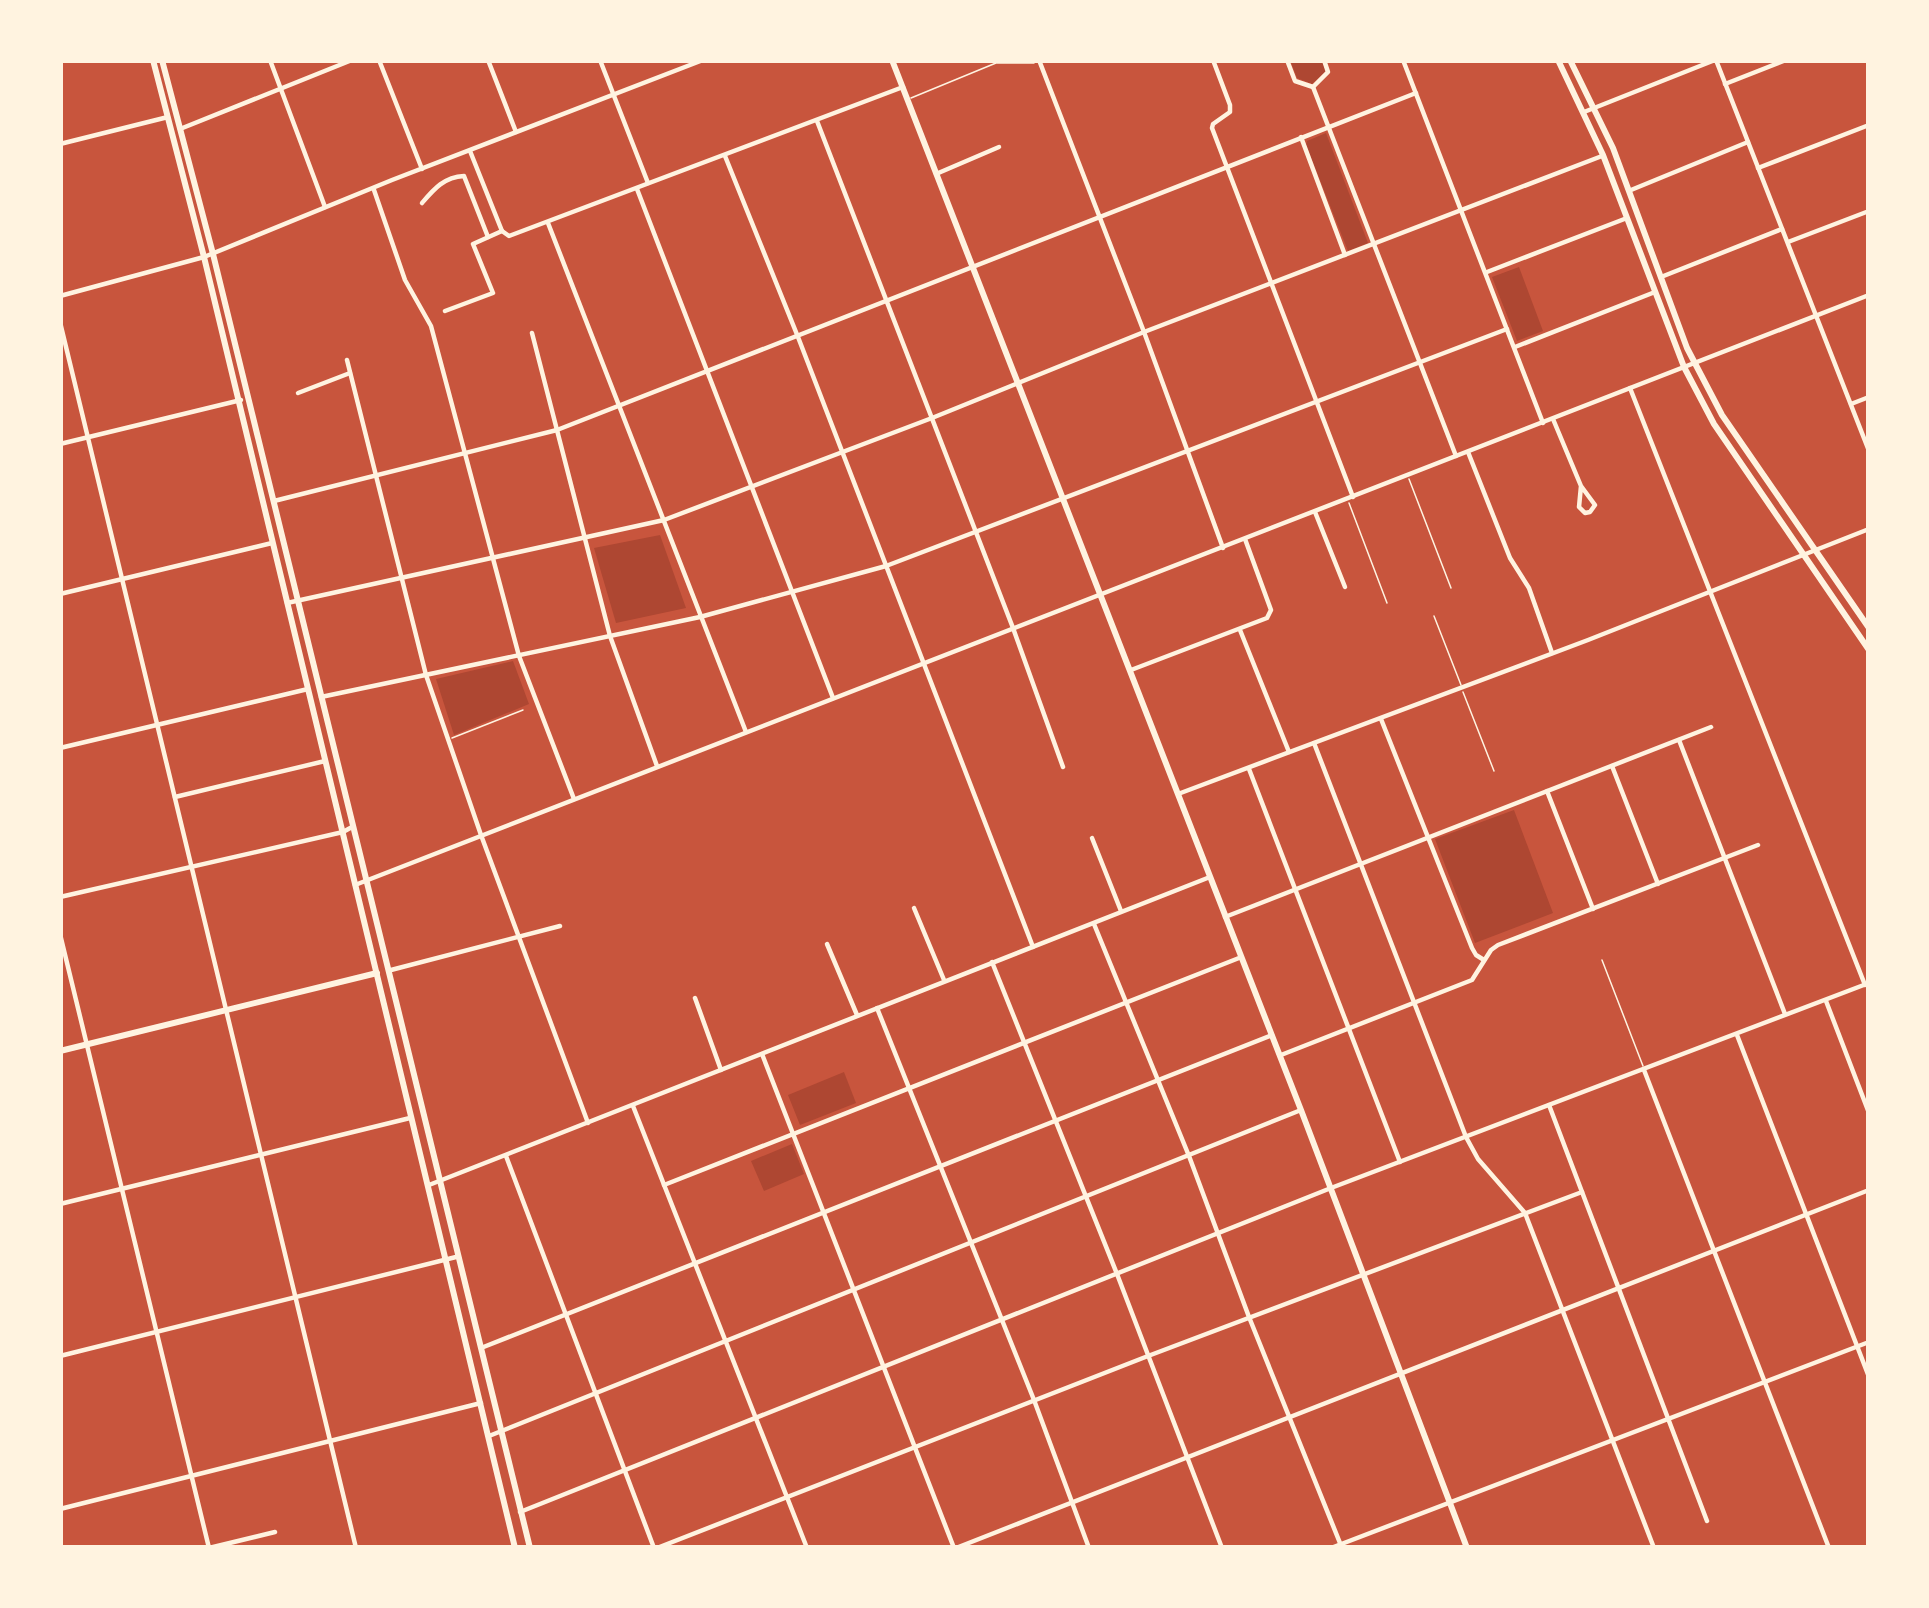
<svg xmlns="http://www.w3.org/2000/svg" width="1929" height="1608" font-family="Ubuntu,sans-serif">
	<style>
		.green { fill: #ae4732 }
		.lines { fill: none; stroke-linecap: round; stroke-linejoin: round }
		.service { stroke: #fff3e0; stroke-width: 1.5 }
		.minor { stroke: #fff3e0; stroke-width: 4.5 }
		.tertiary { stroke: #fff3e0; stroke-width: 4.5 }
		.secondary { stroke: #fff3e0; stroke-width: 6 }
		.primary { stroke: #fff3e0; stroke-width: 6 }
	</style>
	<rect width="100%" height="100%" fill="#c8553d"/>
	<g class="green">
		<path d="M1290 60H1321L1326 71 1312 84 1297 78Z"/>
		<path d="M1326 133 1368 243 1348 251 1306 145 1307 141Z"/>
		<path d="M1519 267 1543 331 1517 341 1492 277Z"/>
		<path d="M660 535 686 608 616 623 594 548Z"/>
		<path d="M513 661 529 704 454 735 436 679Z"/>
		<path d="M1514 810 1553 913 1475 943 1435 839Z"/>
		<path d="M844 1072 856 1103 800 1125 788 1095Z"/>
		<path d="M792 1144 804 1174 764 1191 751 1161Z"/>
	</g>
	<g class="lines">
		<g class="service">
			<path d="M911 98 996 63H1034"/>
			<path d="M1409 479 1451 588"/>
			<path d="M1349 503 1387 603"/>
			<path d="M1434 616 1461 685"/>
			<path d="M1463 692 1494 771"/>
			<path d="M452 738 523 710"/>
			<path d="M1602 960 1643 1066"/>
		</g>
		<g class="minor">
			<path d="M270 60 325 207"/>
			<path d="M379 60 422 169"/>
			<path d="M488 60 516 132"/>
			<path d="M600 60 648 183"/>
			<path d="M1039 60 1144 332 1223 548"/>
			<path d="M1213 60 1230 105V112L1213 124 1212 128 1353 497"/>
			<path d="M1287 60 1295 81 1313 87"/>
			<path d="M1403 60 1543 423"/>
			<path d="M1716 60 1869 451"/>
			<path d="M1725 84 1786 60"/>
			<path d="M1313 87 1456 456"/>
			<path d="M1313 87 1328 72 1324 60"/>
			<path d="M1584 112 1715 60"/>
			<path d="M817 121 1013 628 1063 767"/>
			<path d="M180 129 352 60"/>
			<path d="M1301 137 1345 255"/>
			<path d="M60 144 168 117"/>
			<path d="M470 151 502 231 509 236 903 87"/>
			<path d="M725 156 798 337 1033 947"/>
			<path d="M1758 168 1869 125"/>
			<path d="M936 174 999 147"/>
			<path d="M637 189 833 698"/>
			<path d="M374 190 405 280 431 326 519 656 574 799"/>
			<path d="M1631 190 1748 142"/>
			<path d="M422 203C434 189 444 177 464 176L488 237"/>
			<path d="M548 223 746 732"/>
			<path d="M1788 242 1869 211"/>
			<path d="M1487 272 1627 218"/>
			<path d="M1661 277 1782 229"/>
			<path d="M60 296 204 257 392 180 703 60"/>
			<path d="M445 311 493 293 473 244 502 231"/>
			<path d="M60 322 356 1548"/>
			<path d="M532 333 610 636 657 766"/>
			<path d="M1515 347 1655 292"/>
			<path d="M347 360 426 675 481 835 588 1123"/>
			<path d="M1630 388 1865 985"/>
			<path d="M298 393 350 373"/>
			<path d="M1851 404 1869 397"/>
			<path d="M1553 419 1581 486 1579 507 1585 513 1590 512 1595 505 1581 486"/>
			<path d="M60 444 241 400"/>
			<path d="M1468 452 1510 558 1529 588 1552 653"/>
			<path d="M274 501 557 430 1416 93"/>
			<path d="M1315 512 1345 587"/>
			<path d="M60 594 272 543"/>
			<path d="M287 603 664 520 932 418 1144 332 1602 156"/>
			<path d="M1240 630 1289 752"/>
			<path d="M1131 670 1267 618 1271 610 1245 539"/>
			<path d="M321 697 700 617 886 566 1507 329"/>
			<path d="M1381 719 1472 948 1476 955 1484 960"/>
			<path d="M1679 740 1785 1014"/>
			<path d="M1314 743 1466 1137 1478 1159 1525 1213 1654 1548"/>
			<path d="M60 748 308 689"/>
			<path d="M1612 766 1658 884"/>
			<path d="M1249 769 1400 1162"/>
			<path d="M1547 791 1593 909"/>
			<path d="M1178 794 1588 640 1869 529"/>
			<path d="M175 797 325 761"/>
			<path d="M1092 838 1121 911"/>
			<path d="M60 897 343 832 352 827"/>
			<path d="M914 908 944 980"/>
			<path d="M1225 917 1711 727"/>
			<path d="M1094 924 1189 1156 1249 1317 1342 1548"/>
			<path d="M60 934 209 1548"/>
			<path d="M827 944 857 1015"/>
			<path d="M992 962 1117 1274 1222 1548"/>
			<path d="M391 970 560 926"/>
			<path d="M695 998 721 1070"/>
			<path d="M1826 1001 1869 1113"/>
			<path d="M877 1008 1034 1400 1089 1548"/>
			<path d="M1737 1035 1869 1377"/>
			<path d="M762 1054 954 1548"/>
			<path d="M1281 1055 1472 980 1491 950 1498 945 1758 845"/>
			<path d="M1644 1070 1829 1548"/>
			<path d="M1549 1105 1707 1521"/>
			<path d="M633 1106 807 1548"/>
			<path d="M506 1156 654 1548"/>
			<path d="M429 1185 1210 877"/>
			<path d="M664 1185 1239 958"/>
			<path d="M60 1204 410 1118"/>
			<path d="M481 1348 1272 1035"/>
			<path d="M60 1356 456 1257"/>
			<path d="M489 1436 1301 1110"/>
			<path d="M60 1509 481 1403"/>
			<path d="M209 1548 275 1532"/>
			<path d="M657 1548 1148 1356 1582 1192"/>
			<path d="M956 1548 1869 1190"/>
			<path d="M1331 1548 1869 1342"/>
		</g>
		<g class="tertiary">
			<path d="M355 885 1869 295"/>
			<path d="M520 1512 1331 1188 1869 983"/>
		</g>
		<g class="secondary">
			<path d="M153 60 204 257 515 1548"/>
			<path d="M162 60 213 254 530 1548"/>
			<path d="M1558 60 1603 155 1684 367 1714 424 1869 650"/>
			<path d="M1570 60 1613 148 1687 348 1722 415 1869 628"/>
			<path d="M60 1051 377 973"/>
		</g>
		<path class="primary" d="M892 60 1301 1110 1467 1548"/>
	</g>
	<rect width="1929" height="1608" fill="none" stroke="#fff3e0" stroke-width="126"/>
</svg>
